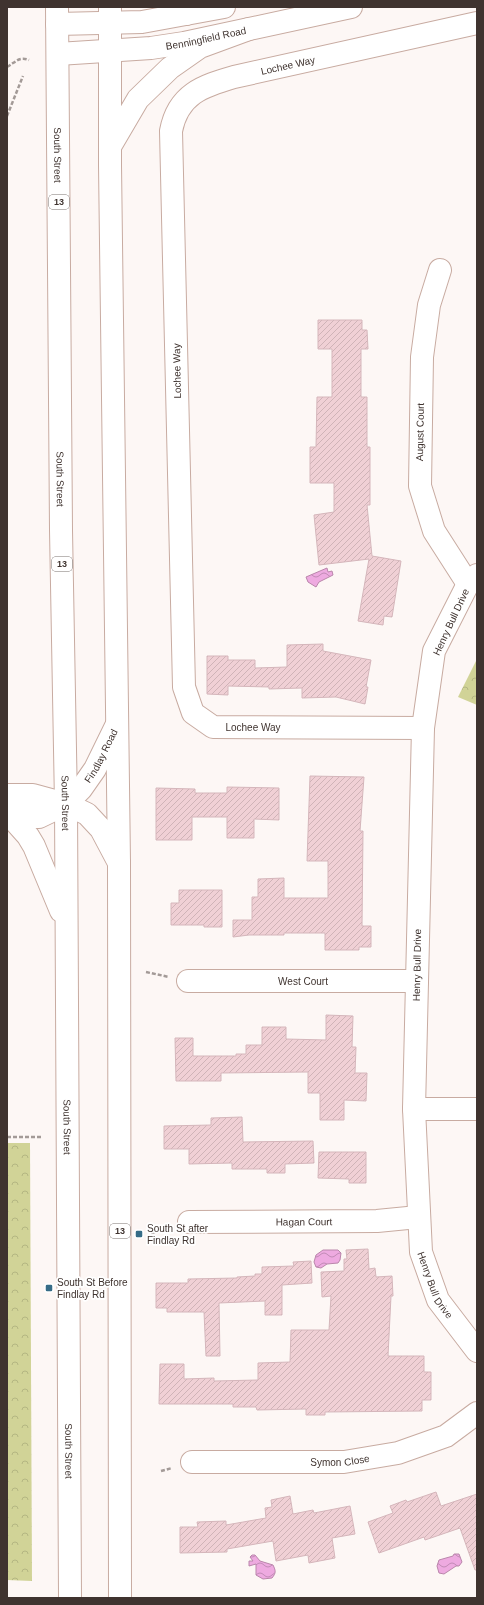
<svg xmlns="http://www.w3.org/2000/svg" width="484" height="1605" font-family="Arial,sans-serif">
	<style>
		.park { fill: url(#park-crowns) }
		.water { fill: url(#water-waves); stroke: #ba86ab }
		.building { fill: url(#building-hatch); stroke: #d5b6bb }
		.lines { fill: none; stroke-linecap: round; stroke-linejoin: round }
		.minor-casing { stroke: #c8aba1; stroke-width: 24 }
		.major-casing { stroke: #c8aba1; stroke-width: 24 }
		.highway-casing { stroke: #c8aba1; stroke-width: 24 }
		.path { stroke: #a39a97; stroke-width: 2.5; stroke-dasharray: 4 2; stroke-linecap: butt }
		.minor { stroke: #fff; stroke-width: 22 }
		.major { stroke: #fff; stroke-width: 22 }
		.highway { stroke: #fff; stroke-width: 22 }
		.poi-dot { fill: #366c87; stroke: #fff; stroke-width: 1.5 }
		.labels { text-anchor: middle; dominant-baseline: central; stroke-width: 3.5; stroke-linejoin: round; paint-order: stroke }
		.shield { fill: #fff; stroke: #79706d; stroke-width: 1 }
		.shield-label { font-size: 9px; font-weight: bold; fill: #3f332f }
		.street-label { font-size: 10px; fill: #3f332f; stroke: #fff }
		.poi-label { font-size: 10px; fill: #3f332f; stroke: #fff; text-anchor: start }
	</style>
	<defs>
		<pattern id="park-crowns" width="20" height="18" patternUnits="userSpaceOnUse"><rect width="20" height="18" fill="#d1d397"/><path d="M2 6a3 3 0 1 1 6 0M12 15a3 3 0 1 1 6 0" fill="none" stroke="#b4b682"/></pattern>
		<pattern id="water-waves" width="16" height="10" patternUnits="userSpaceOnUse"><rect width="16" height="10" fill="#eeaae0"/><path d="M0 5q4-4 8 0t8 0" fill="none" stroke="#c28bb6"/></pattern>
		<pattern id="building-hatch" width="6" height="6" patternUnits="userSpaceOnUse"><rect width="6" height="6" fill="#f0d0d5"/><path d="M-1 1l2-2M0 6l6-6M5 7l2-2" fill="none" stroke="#cfb3b7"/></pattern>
	</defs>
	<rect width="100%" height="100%" fill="#fdf7f5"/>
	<g class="park">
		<path d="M477 659V705L458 697Z"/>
		<path d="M7 1143H30L32 1581 7 1580Z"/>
	</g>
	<g class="water">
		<path d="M327 568 328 572 332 571 333 575 319 582 316 587 308 582 306 577Z"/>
		<path d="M323 1250H338L341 1253 340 1260 338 1263 327 1264 321 1268 316 1267 314 1262 316 1255Z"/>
		<path d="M454 1554H459L462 1562 459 1566H456L444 1574 439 1573 437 1566 439 1560 453 1556Z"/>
		<path d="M252 1555H255L260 1561 273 1565C276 1571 276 1573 272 1578L263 1579 256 1575V1564L249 1566V1561H253L250 1557Z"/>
	</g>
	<g class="building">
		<path d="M318 320H362V330H367L368 349H361V397H367V447H370V505H367L372 556 401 561 392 617 384 616 383 625 358 621 369 559 319 565 314 515 334 512V483H310V447H316L317 397H332V349H318Z"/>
		<path d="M323 644V651L371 660 366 687H368L365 704 336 697 302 698V688L269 689V687L228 686V695L207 694V656H228V660H255V668L287 667V645Z"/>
		<path d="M310 776 364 777 360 831H363L362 926H371V947H359V950H325V933H284V935H249L233 937V920H252V897H258V879L284 878V898H328V861H307Z"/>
		<path d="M227 787 279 788V820L254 819V838H227V817H192V840H156V788L195 789V793H227Z"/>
		<path d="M179 890H222V927H204V925H171V903H179Z"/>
		<path d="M326 1015 353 1016 352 1047H356L355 1073H367L366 1101 344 1100V1120H320V1093H308V1072L221 1073V1081H176L175 1038H193V1056H236V1054H246V1045H262V1027H286V1039L326 1040Z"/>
		<path d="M242 1117 243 1142 313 1141 314 1163 285 1164V1173H267V1169H232V1163L189 1164V1149H164V1126L211 1125V1118Z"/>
		<path d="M319 1152H366V1183H349V1179L318 1178Z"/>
		<path d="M368 1249 369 1269 375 1268 376 1277 392 1276 393 1296H391L388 1356H424V1372H431V1400H422V1411L325 1412V1415H306V1409L257 1410 256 1407H233V1404H159L160 1364H184V1379L214 1378V1381L258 1380V1363L290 1362 291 1330H329L331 1296 322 1297 321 1272 344 1271V1259H347L346 1250Z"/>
		<path d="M311 1261 312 1283 282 1285V1315H265V1301L219 1303 220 1356H206L204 1312H167V1308H156V1283H188V1279L237 1278V1277L255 1276V1274H262V1267L294 1266 293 1262Z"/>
		<path d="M436 1492 441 1506 477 1494V1570H475L460 1528 425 1540 424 1537 379 1553 368 1522 393 1513 390 1506 406 1500 407 1502Z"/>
		<path d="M290 1496 293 1514 313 1510 314 1513 350 1506 355 1534 332 1538 335 1558 309 1563 308 1555 276 1561 273 1541 227 1549V1552L180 1553V1527H198L197 1522 226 1521V1525L266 1518 265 1508 272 1507 271 1500Z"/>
	</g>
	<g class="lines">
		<g class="minor-casing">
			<g id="minor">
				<path d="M440 270 429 305 422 357 420 486 434 531 468 584"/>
				<path id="s1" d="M477 575 468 584 434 651 423 728 414 1109 421 1252 438 1300 477 1351"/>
				<path id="s2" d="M423 728 213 727 193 713 184 687 171 131C178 94 203 86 234 77L477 23"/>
				<path id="s3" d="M188 981H417"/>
				<path d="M414 1109H477"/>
				<path id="s4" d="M189 1222 377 1221 418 1217"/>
				<path id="s5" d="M192 1462H344L398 1453 446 1436 477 1413"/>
			</g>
		</g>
		<g class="major-casing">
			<g id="major">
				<path d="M57 24 142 22 224 7"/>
				<path id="s6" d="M58 54 151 48 184 43 351 7"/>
				<path d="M7 795H33L66 804 87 814 101 829 119 863"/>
				<path id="s7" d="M7 817H39L66 804 81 789 95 769 117 724"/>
			</g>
		</g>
		<g class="highway-casing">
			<g id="highway">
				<path id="s8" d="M57 7 61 530 66 804 70 1598"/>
				<path d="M110 7V165L119 863 120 1598"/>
				<path d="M172 7 186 14"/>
				<path d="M111 145 138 99 170 68 200 47 249 29"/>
				<path d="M11 817 28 836 34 846 61 911"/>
			</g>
		</g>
		<g class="path">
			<path d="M7 67C16 62 19 56 29 60"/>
			<path d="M7 116 23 76"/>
			<path d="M146 972 169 977"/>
			<path d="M7 1137H41"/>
			<path d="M151 1233 169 1228"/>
			<path d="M161 1471 172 1468"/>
		</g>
		<use href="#minor" class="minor"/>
		<use href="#major" class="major"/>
		<use href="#highway" class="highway"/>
	</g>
	<g class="poi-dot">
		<rect x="135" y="1230" width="8" height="8" rx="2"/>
		<rect x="45" y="1284" width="8" height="8" rx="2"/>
	</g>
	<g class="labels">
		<g class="shield">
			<rect x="49" y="195" width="20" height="14" rx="3"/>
			<rect x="52" y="557" width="20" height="14" rx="3"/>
			<rect x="110" y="1224" width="20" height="14" rx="3"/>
		</g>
		<g class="shield-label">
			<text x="59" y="202">13</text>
			<text x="62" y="564">13</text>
			<text x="120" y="1231">13</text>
		</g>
		<g class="street-label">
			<text stroke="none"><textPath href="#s6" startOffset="149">Benningfield Road</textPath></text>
			<text stroke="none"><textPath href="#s2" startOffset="962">Lochee Way</textPath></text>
			<text stroke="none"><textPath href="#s8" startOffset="148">South Street</textPath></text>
			<text transform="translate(177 371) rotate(-91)">Lochee Way</text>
			<text transform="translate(420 432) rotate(-89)">August Court</text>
			<text stroke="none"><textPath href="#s8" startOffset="472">South Street</textPath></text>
			<text transform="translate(451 622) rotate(-65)">Henry Bull Drive</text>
			<text x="253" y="727">Lochee Way</text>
			<text stroke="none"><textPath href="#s7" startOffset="122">Findlay Road</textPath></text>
			<text stroke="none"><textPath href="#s8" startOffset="796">South Street</textPath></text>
			<text transform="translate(417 965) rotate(-89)">Henry Bull Drive</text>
			<text stroke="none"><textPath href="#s3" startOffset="115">West Court</textPath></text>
			<text stroke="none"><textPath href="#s8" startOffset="1120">South Street</textPath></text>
			<text stroke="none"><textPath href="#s4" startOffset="115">Hagan Court</textPath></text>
			<text stroke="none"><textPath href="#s1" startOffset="726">Henry Bull Drive</textPath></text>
			<text stroke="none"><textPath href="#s8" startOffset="1444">South Street</textPath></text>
			<text stroke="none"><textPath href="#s5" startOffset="148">Symon Close</textPath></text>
		</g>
		<g class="poi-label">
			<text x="147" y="1228">South St after<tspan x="147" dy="12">Findlay Rd</tspan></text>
			<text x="57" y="1282">South St Before<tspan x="57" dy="12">Findlay Rd</tspan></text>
		</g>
	</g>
	<rect width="484" height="1605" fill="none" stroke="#3f332f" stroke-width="16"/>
</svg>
